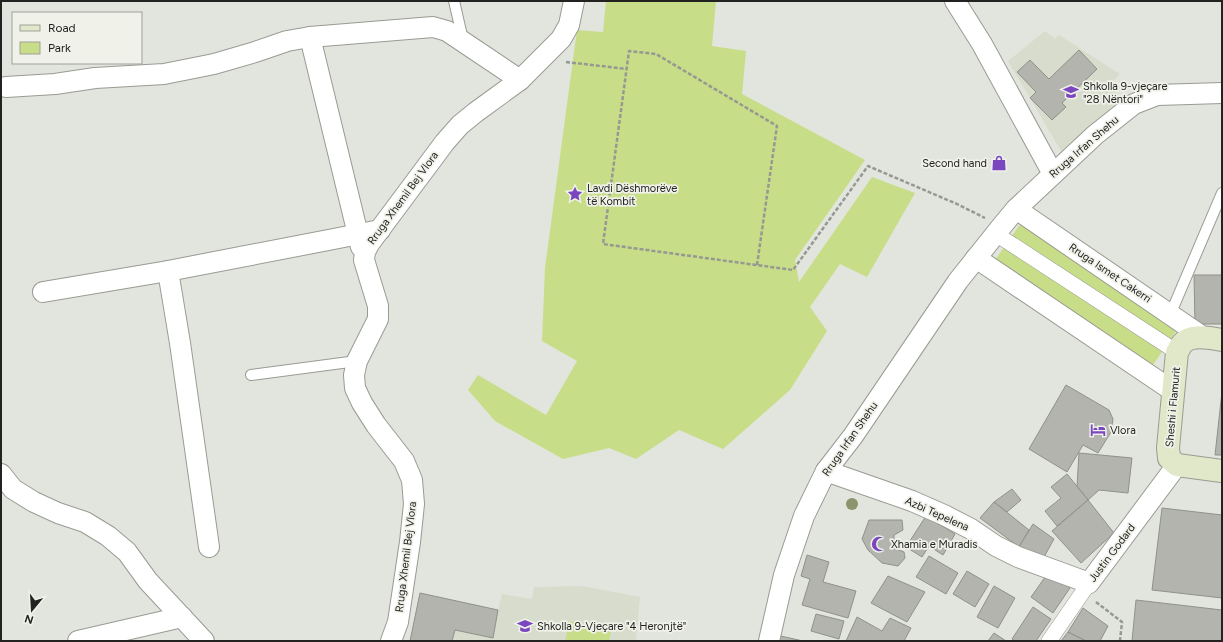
<svg xmlns="http://www.w3.org/2000/svg" width="1223" height="642" font-family="Figtree,sans-serif">
	<style>
		.built { fill: #d8dccd }
		.green { fill: #c8dd88 }
		.building { fill: #b2b4ad; stroke: #8f918a }
		.lines { fill: none; stroke-linecap: round; stroke-linejoin: round }
		.service-casing { stroke: #999b93; stroke-width: 12 }
		.pedestrian-casing { stroke: #999b93; stroke-width: 16 }
		.minor-casing { stroke: #999b93; stroke-width: 22 }
		.secondary-casing { stroke: #999b93; stroke-width: 24 }
		.path { stroke: #969892; stroke-width: 2.5; stroke-dasharray: 4 2; stroke-linecap: butt }
		.service { stroke: #fff; stroke-width: 10 }
		.pedestrian { stroke: #fff; stroke-width: 15 }
		.minor { stroke: #fff; stroke-width: 20 }
		.secondary { stroke: #e1e8ca; stroke-width: 22 }
		.tree { fill: #8c946d }
		.labels { text-anchor: middle; dominant-baseline: central; stroke-width: 3.5; stroke-linejoin: round; paint-order: stroke }
		.poi-label { font-size: 11px; fill: #222320; stroke: #f0f2ea; text-anchor: start }
		.street-label { font-size: 11px; fill: #222320; stroke: #f0f2ea }
	</style>
	<rect width="100%" height="100%" fill="#e2e5dd"/>
	<g class="built">
		<path d="M1045 31 1055 39 1059 35 1120 74 1109 85 1122 99 1064 156 1008 61Z"/>
		<path d="M582 586 640 597 636 641H410L420 593 498 610 502 594 532 599 534 587Z"/>
	</g>
	<g class="green">
		<path d="M606 1H716L712 46 746 51 742 94 865 160 795 260 799 282 872 177 915 193 867 277 840 264 810 307 827 331 790 390 723 449 679 430 636 459 609 448 563 459 495 421 468 390 478 375 546 415 577 361 542 341 545 268 577 30 603 32Z"/>
		<path d="M1021 223 1178 328 1153 365 995 260Z"/>
		<path d="M570 621 611 631 609 641H565Z"/>
	</g>
	<g class="building">
		<path d="M1079 50 1097 69 1062 103 1066 107 1052 120 1030 98 1036 92 1017 72 1030 60 1049 79Z"/>
		<path d="M1194 275H1222V324H1195Z"/>
		<path d="M1066 385 1109 410 1113 419 1111 432 1098 453 1083 445 1067 472 1029 449Z"/>
		<path d="M1222 392V455H1215Z"/>
		<path d="M1079 453 1132 458 1128 493 1099 490 1088 500 1077 486Z"/>
		<path d="M1067 474 1088 500 1057 526 1045 511 1061 498 1051 487Z"/>
		<path d="M1012 489 1021 500 1007 512 994 502Z"/>
		<path d="M1088 500 1114 533 1081 563 1052 531Z"/>
		<path d="M994 502 1029 530 1019 547 980 518Z"/>
		<path d="M1162 508 1222 515V598L1152 590Z"/>
		<path d="M926 516 955 534 943 555 929 546 922 557 906 547Z"/>
		<path d="M869 520H902L903 530 894 535V548L904 552 905 558 898 566 882 563 868 550 862 539Z"/>
		<path d="M1033 524 1054 539 1044 557 1019 547Z"/>
		<path d="M807 555 829 562 823 582 856 591 848 618 802 605 810 579 801 576Z"/>
		<path d="M929 556 958 573 946 594 916 577Z"/>
		<path d="M967 571 989 584 975 607 953 594Z"/>
		<path d="M1048 573 1070 588 1053 613 1031 597Z"/>
		<path d="M888 576 925 592 907 622 871 603Z"/>
		<path d="M994 586 1015 598 998 628 977 617Z"/>
		<path d="M420 593 498 610 493 638 455 630 452 641H410Z"/>
		<path d="M1136 600 1222 610V641H1132Z"/>
		<path d="M1033 607 1051 619 1036 641H1015L1012 639Z"/>
		<path d="M1083 608 1108 626 1100 641H1086L1068 632Z"/>
		<path d="M816 614 844 621 839 639 811 631Z"/>
		<path d="M857 617 882 631 890 618 911 628 904 641H846Z"/>
		<path d="M1068 632 1086 641H1061Z"/>
		<path d="M994 633 1006 641H988Z"/>
		<path d="M776 635 803 641H775Z"/>
	</g>
	<g class="lines">
		<g class="service-casing">
			<g id="service">
				<path d="M454 1 463 40"/>
				<path d="M1170 315 1222 193"/>
				<path d="M251 375 357 361"/>
			</g>
		</g>
		<g class="pedestrian-casing">
			<g id="pedestrian">
				<path d="M996 234 1177 352"/>
				<path d="M1049 641 1089 583"/>
			</g>
		</g>
		<g class="minor-casing">
			<g id="minor">
				<path d="M955 1 982 44 1053 174"/>
				<path d="M310 37 361 247"/>
				<path d="M6 87 55 84 95 78 164 74 214 64 255 52 287 41 310 37 433 27 447 31 520 80"/>
				<path d="M1016 209 1203 337"/>
				<path d="M976 258 1173 391"/>
				<path d="M168 271 180 343 209 547"/>
				<path d="M43 292 168 271 380 230"/>
				<path d="M826 471 912 501 944 515 971 529 996 546 1018 557 1089 583 1177 465"/>
				<path d="M1 474 13 489 34 502 58 513 85 522 108 536 127 552 148 581 204 641"/>
				<path d="M78 641 182 617"/>
				<path d="M391 641 398 622 410 542 414 504 412 480 404 461 376 425 362 403 355 388 354 375 357 361 378 319V306L364 260 365 252 369 244 445 142 460 125 476 112 520 80 561 39 569 25 574 1"/>
				<path d="M769 641 784 575 804 516 826 471 853 436 958 281 1001 227 1016 209 1095 135 1134 104 1157 95 1222 93"/>
			</g>
		</g>
		<g class="secondary-casing">
			<path id="secondary" d="M1222 340C1210 338 1191 333 1182 344 1180 346 1179 350 1177 352L1168 448 1169 458 1177 465 1222 471"/>
		</g>
		<g class="path">
			<path d="M566 62 627 69"/>
			<path d="M757 265 777 126 656 54 629 51 603 244 793 270 868 166 957 204 985 218"/>
			<path d="M1096 602 1122 622 1120 641"/>
		</g>
		<use href="#service" class="service"/>
		<use href="#pedestrian" class="pedestrian"/>
		<use href="#minor" class="minor"/>
		<use href="#secondary" class="secondary"/>
	</g>
	<circle class="tree" cx="852" cy="504" r="6"/>
	<defs>
		<g id="school-bare" transform="scale(1.2)"><path d="M0-5L7-2L0 1L-7-2ZM-4 1L0 2.5L4 1V4Q0 6-4 4Z" fill="#7b47be" stroke="#f0f2ea" stroke-width="2.5" paint-order="stroke"/></g>
		<g id="shop-bare" transform="scale(1.2)"><path d="M-5-2.5h2.3a2.7 3.5 0 0 1 5.4 0H5L5.5 6h-11ZM-1.5-2.5h3a1.5 2.3 0 0 0-3 0Z" fill="#7b47be" stroke="#f0f2ea" stroke-width="2.5" paint-order="stroke"/></g>
		<g id="sight-bare" transform="scale(1.2)"><path d="M0-6L1.8-2.2L6-1.7L2.9 1.2L3.7 5.4L0 3.3L-3.7 5.4L-2.9 1.2L-6-1.7L-1.8-2.2Z" fill="#7b47be" stroke="#f0f2ea" stroke-width="2.5" paint-order="stroke"/></g>
		<g id="hotel-bare" transform="scale(1.2)"><path d="M-6-4.5h1.5V1H6V5H4.5V3h-9V5H-6ZM-4 0a1.8 1.8 0 1 1 3.6 0ZM.5 0V-2.5h3Q6-2.5 6 0Z" fill="#7b47be" stroke="#f0f2ea" stroke-width="2.5" paint-order="stroke"/></g>
		<g id="mosque-bare" transform="scale(1.2)"><path d="M3.5-4.9A6 6 0 1 0 3.5 4.9A5 5 0 1 1 3.5-4.9Z" fill="#7b47be" stroke="#f0f2ea" stroke-width="2.5" paint-order="stroke"/></g>
	</defs>
	<g fill-rule="evenodd">
		<use href="#school-bare" x="1071" y="92"/>
		<use href="#shop-bare" x="999" y="163"/>
		<use href="#sight-bare" x="575" y="194"/>
		<use href="#hotel-bare" x="1098" y="430"/>
		<use href="#mosque-bare" x="879" y="544"/>
		<use href="#school-bare" x="525" y="626"/>
	</g>
	<g class="labels">
		<g class="poi-label">
			<text x="1083" y="86">Shkolla 9-vjeçare<tspan x="1083" dy="13">"28 Nëntori"</tspan></text>
			<text x="987" y="163" text-anchor="end">Second hand</text>
			<text x="587" y="188">Lavdi Dëshmorëve<tspan x="587" dy="13">të Kombit</tspan></text>
			<text x="1110" y="430">Vlora</text>
			<text x="891" y="544">Xhamia e Muradis</text>
			<text x="537" y="626">Shkolla 9-Vjeçare "4 Heronjtë"</text>
		</g>
		<g class="street-label">
			<text transform="translate(1084 147) rotate(-41)">Rruga Irfan Shehu</text>
			<text transform="translate(403 198) rotate(-54)">Rruga Xhemil Bej Vlora</text>
			<text transform="translate(1110 273) rotate(34)">Rruga Ismet Cakerri</text>
			<text transform="translate(1173 407) rotate(-85)">Sheshi i Flamurit</text>
			<text transform="translate(850 439) rotate(-55)">Rruga Irfan Shehu</text>
			<text transform="translate(937 514) rotate(24)">Azbi Tepelena</text>
			<text transform="translate(1112 553) rotate(-53)">Justin Godard</text>
			<text transform="translate(406 557) rotate(-83)">Rruga Xhemil Bej Vlora</text>
		</g>
	</g>
	<rect width="1223" height="642" fill="none" stroke="#222320" stroke-width="4"/>
	<rect x="12" y="12" width="130" height="52" fill="#f0f2ea" stroke="#9e9f99"/>
	<rect x="20" y="25" width="20" height="6" fill="#e1e8ca" stroke="#9e9f99"/>
	<text x="48" y="32" font-size="12" fill="#222320">Road</text>
	<rect x="20" y="42" width="20" height="12" fill="#c8dd88" stroke="#9e9f99"/>
	<text x="48" y="52" font-size="12" fill="#222320">Park</text>
	<g transform="translate(32 610) rotate(198)" stroke="#f0f2ea" stroke-width="3" paint-order="stroke">
	<path d="M0-3L7 15L0 10L-7 15Z" fill="#222320"/>
	<text y="-6" font-size="11" font-weight="bold" text-anchor="middle" fill="#222320">N</text>
	</g>
</svg>
